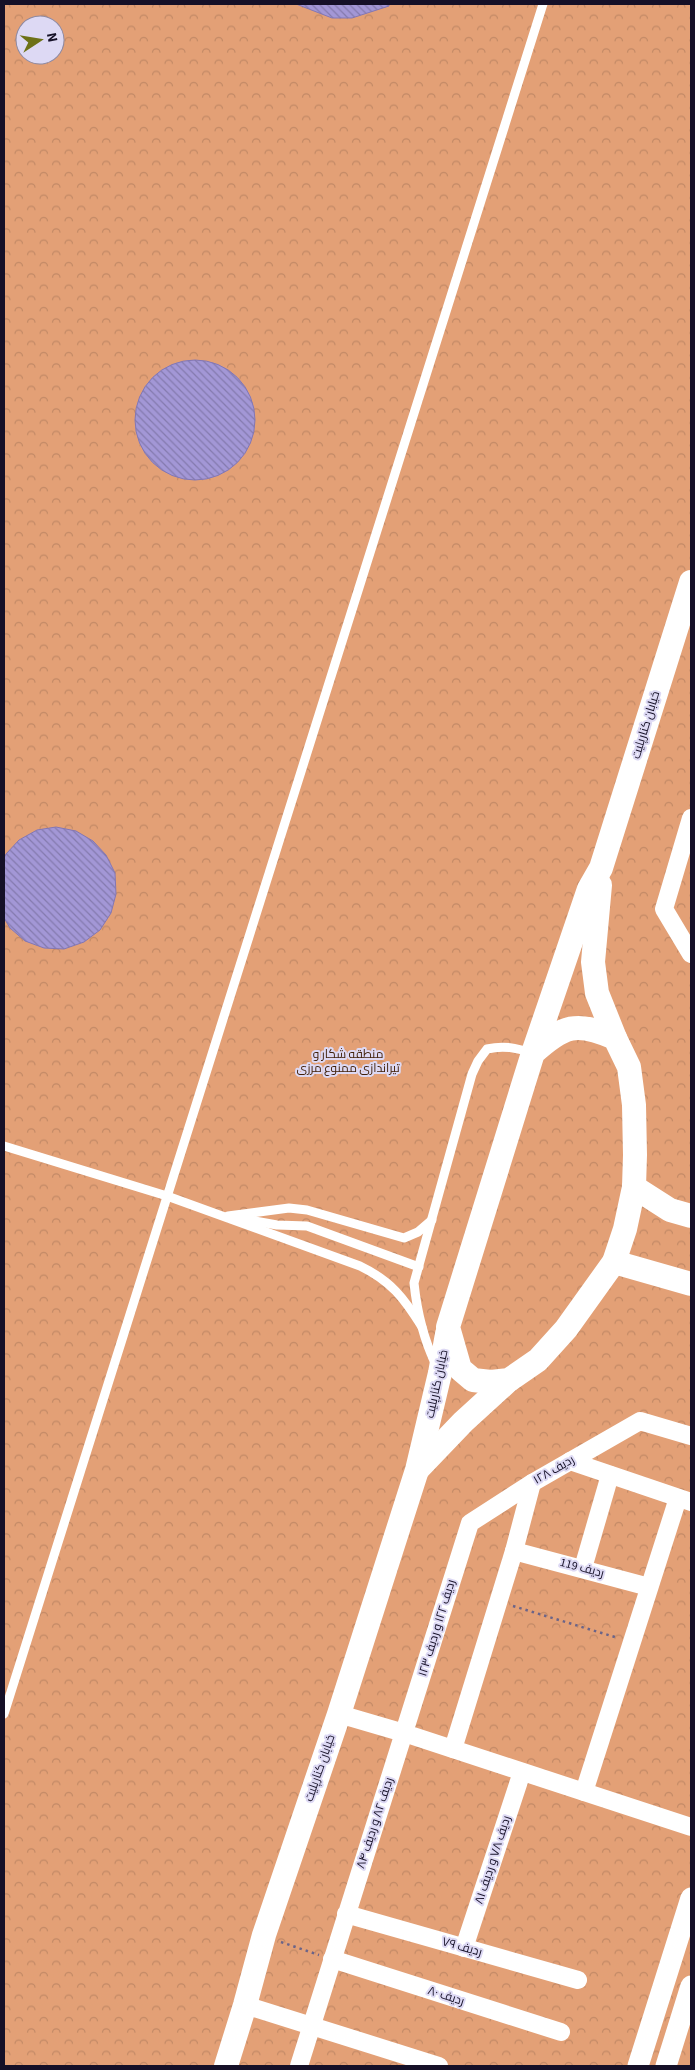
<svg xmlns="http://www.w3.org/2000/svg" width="695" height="2070" font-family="'Source Sans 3',Cairo,sans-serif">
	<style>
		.forest { fill: url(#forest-crowns); fill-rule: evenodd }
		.building { fill: url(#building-back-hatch); stroke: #8377b4 }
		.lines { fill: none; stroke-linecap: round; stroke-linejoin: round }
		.path { stroke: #6b6488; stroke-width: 2.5; stroke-dasharray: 2.5 4; stroke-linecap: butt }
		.service { stroke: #fff; stroke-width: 9 }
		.minor { stroke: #fff; stroke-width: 18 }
		.tertiary { stroke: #fff; stroke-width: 21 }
		.secondary { stroke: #fff; stroke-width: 24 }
		.labels { text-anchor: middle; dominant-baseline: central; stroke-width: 4; stroke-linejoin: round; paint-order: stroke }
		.street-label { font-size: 12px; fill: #151027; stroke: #ddd9f4 }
		.park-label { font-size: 12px; fill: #402009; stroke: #ddd9f4 }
	</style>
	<defs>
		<pattern id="forest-crowns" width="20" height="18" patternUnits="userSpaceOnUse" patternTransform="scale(1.25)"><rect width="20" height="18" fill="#e3a076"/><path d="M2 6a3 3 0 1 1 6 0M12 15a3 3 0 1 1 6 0" fill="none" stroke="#c28966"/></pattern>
		<pattern id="building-back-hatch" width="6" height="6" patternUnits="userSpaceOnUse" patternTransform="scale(1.25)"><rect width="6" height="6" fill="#a397d6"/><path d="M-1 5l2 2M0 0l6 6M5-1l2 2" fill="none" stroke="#847aae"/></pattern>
	</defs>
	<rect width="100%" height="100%" fill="#d1c8fd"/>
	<path class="forest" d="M4 4H691V2066H4ZM25 25H55V55H25Z"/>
	<g class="building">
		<path d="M296 4H389V6L352 18H332Z"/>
		<circle cx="195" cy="420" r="60"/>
		<path d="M56 827 76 831 93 841 106 855 115 873 116 894 111 913 100 930 84 942 64 949 44 948 25 941 10 928 4 918V858L6 854 19 840 37 830Z"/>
	</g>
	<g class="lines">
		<g class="path">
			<path d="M513 1606 618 1638"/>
			<path d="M281 1942 319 1955"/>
		</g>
		<g class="service">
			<path d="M4 1146 167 1196 360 1266C391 1281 404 1298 422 1327"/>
			<path d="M228 1216 289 1208 307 1210 404 1238 418 1232 432 1220"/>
			<path d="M243 1219 277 1225 307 1226 419 1267"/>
			<path d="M436 1365C424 1340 417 1312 414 1283L472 1074 478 1061 487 1049C504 1045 516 1048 533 1053"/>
			<path d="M4 1714 543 4"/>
		</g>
		<g class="minor">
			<path d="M691 818 664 909 691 954"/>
			<path d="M570 1461 691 1502"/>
			<path d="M514 1551 649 1587"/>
			<path d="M583 1568 610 1475"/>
			<path d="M339 1714 404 1733 691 1827"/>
			<path d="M453 1749 514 1551 532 1483"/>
			<path d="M584 1792 678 1498"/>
			<path d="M346 1914 578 1980"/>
			<path d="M464 1948 522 1772"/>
			<path d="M332 1959 561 2032"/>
			<path d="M245 2005 439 2066"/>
			<path d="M299 2066 470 1523 532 1483 640 1421 691 1436"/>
		</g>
		<g class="tertiary">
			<path d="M638 2066 691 1898"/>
			<path d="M666 2066 691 1986"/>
		</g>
		<g class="secondary">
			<path d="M600 885 593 962 597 993 615 1038"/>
			<path d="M533 1053C564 1025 576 1021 615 1038L629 1067 634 1105 635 1155 634 1187 625 1229 614 1262 566 1329 538 1360 509 1380 491 1382 473 1380 460 1369 448 1327 533 1053 589 889 601 868 691 582"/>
			<path d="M634 1187 670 1210 691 1216"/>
			<path d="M614 1262 691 1284"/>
			<path d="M418 1469 463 1422 509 1380"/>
			<path d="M226 2066 245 2005 264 1935 339 1714 417 1470 440 1373 447 1334"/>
		</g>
	</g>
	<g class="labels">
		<g class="street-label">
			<text transform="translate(646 725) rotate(-73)">خیابان کنارپلیت</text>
			<text transform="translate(437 1384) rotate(-78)">خیابان کنارپلیت</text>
			<text transform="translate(554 1470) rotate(-30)">ردیف ۱۲۸</text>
			<text transform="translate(582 1568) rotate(15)">ردیف 119</text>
			<text transform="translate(437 1628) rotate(-73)">ردیف ۱۲۲ و ردیف ۱۲۳</text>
			<text transform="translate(320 1768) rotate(-71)">خیابان کنارپلیت</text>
			<text transform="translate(375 1823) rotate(-72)">ردیف ۸۲ و ردیف ۸۴</text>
			<text transform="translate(493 1860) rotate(-72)">ردیف ۷۸ و ردیف ۸۱</text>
			<text transform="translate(462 1947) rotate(16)">ردیف ۷۹</text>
			<text transform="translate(446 1996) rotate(18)">ردیف ۸۰</text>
		</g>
		<g class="park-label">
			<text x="348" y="1054">منطقه شکار و<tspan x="348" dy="14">تیراندازی ممنوع مرزی</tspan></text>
		</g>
	</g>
	<rect width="695" height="2070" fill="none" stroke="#151027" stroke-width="10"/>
	<g transform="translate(40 40) rotate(78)"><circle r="24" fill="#ddd9f4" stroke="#8d89a2"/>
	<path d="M0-4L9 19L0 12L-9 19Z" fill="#6d7117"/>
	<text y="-8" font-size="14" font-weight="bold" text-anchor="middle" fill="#151027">N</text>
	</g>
</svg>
